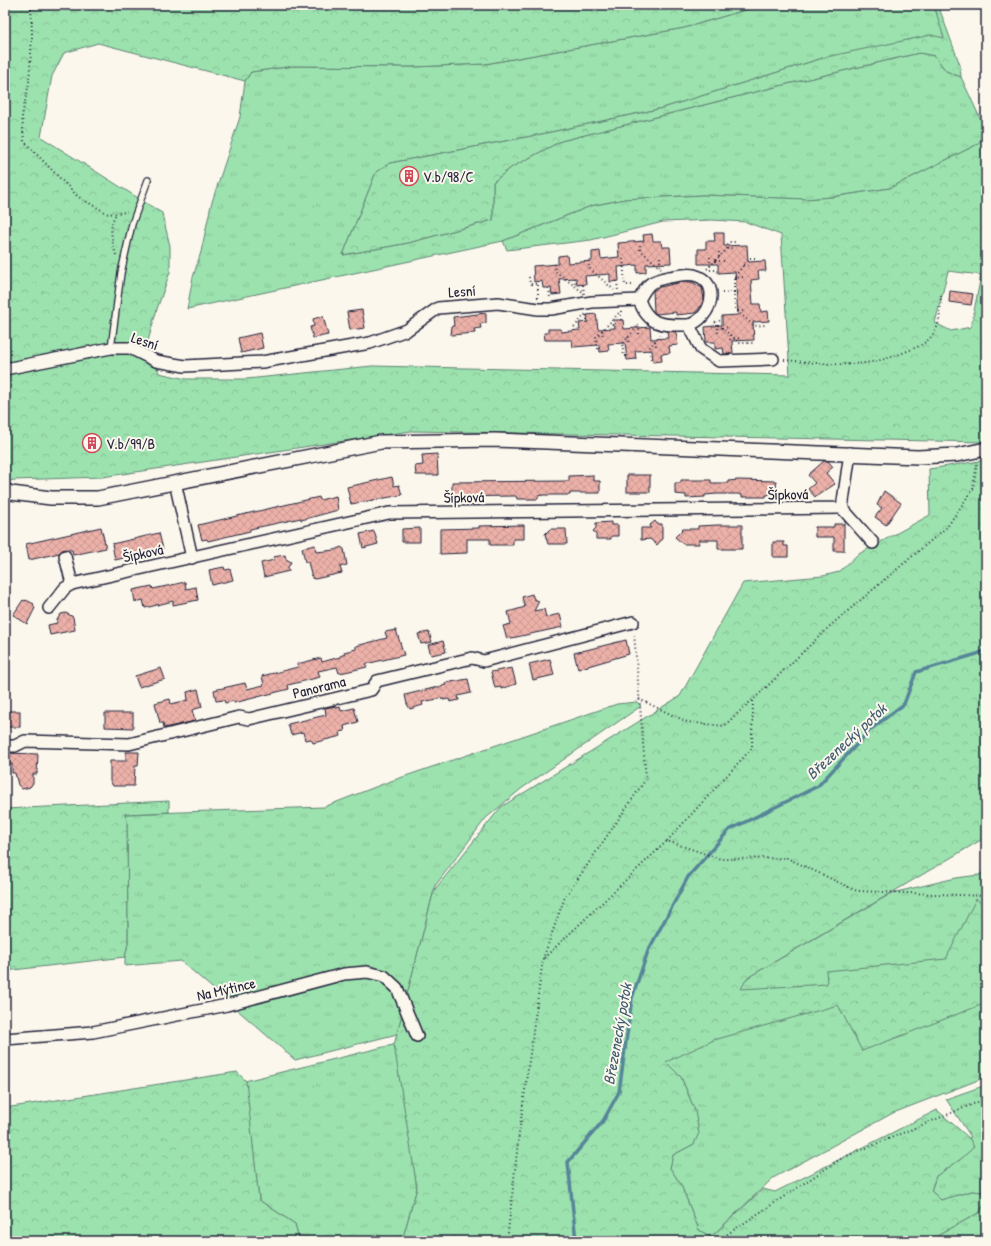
<svg xmlns="http://www.w3.org/2000/svg" width="991" height="1246" font-family="'Patrick Hand',sans-serif">
	<style>
		.grass { fill: url(#grass-tufts); stroke: #5f8274 }
		.forest { fill: url(#forest-crowns); stroke: #5f8274; fill-rule: evenodd }
		.lines { fill: none; stroke-linecap: round; stroke-linejoin: round }
		.stream { stroke: #568599; stroke-width: 3.5 }
		.building { fill: url(#building-cross-hatch); stroke: #22223b }
		.service-casing { stroke: #22223b; stroke-width: 8 }
		.minor-casing { stroke: #22223b; stroke-width: 14 }
		.tertiary-casing { stroke: #22223b; stroke-width: 16 }
		.path { stroke: #22223b; stroke-width: 2; stroke-dasharray: 1 3; stroke-linecap: butt }
		.service { stroke: #fbf7ec; stroke-width: 5.5 }
		.minor { stroke: #fbf7ec; stroke-width: 11 }
		.tertiary { stroke: #fbf7ec; stroke-width: 13 }
		.labels { text-anchor: middle; dominant-baseline: central; stroke-width: 4; stroke-linejoin: round; paint-order: stroke }
		.poi-label { font-size: 15px; fill: #22223b; stroke: #fbf7ec; text-anchor: start }
		.street-label { font-size: 15px; fill: #22223b; stroke: #fbf7ec }
		.water-label { font-size: 16px; font-style: italic; fill: #405c72; stroke: #fbf7ec }
	</style>
	<defs>
		<pattern id="grass-tufts" width="24" height="20" patternUnits="userSpaceOnUse"><rect width="24" height="20" fill="#9ce2ae"/><path d="M3 7l-1-3M5 7V3M7 7l1-3M15 17l-1-3M17 17v-4M19 17l1-3" fill="none" stroke="#86c297"/></pattern>
		<pattern id="forest-crowns" width="20" height="18" patternUnits="userSpaceOnUse"><rect width="20" height="18" fill="#9ce2ae"/><path d="M2 6a3 3 0 1 1 6 0M12 15a3 3 0 1 1 6 0" fill="none" stroke="#86c297"/></pattern>
		<pattern id="building-cross-hatch" width="8" height="8" patternUnits="userSpaceOnUse"><rect width="8" height="8" fill="#ecb1a9"/><path d="M0 0l8 8M0 8l8-8" fill="none" stroke="#ca9892"/></pattern>
	</defs>
	<rect width="100%" height="100%" fill="#fbf7ec"/>
	<filter id="ink" filterUnits="userSpaceOnUse"><feTurbulence type="fractalNoise" baseFrequency=".025" numOctaves="2"/><feDisplacementMap in="SourceGraphic" scale="8" xChannelSelector="R" yChannelSelector="G"/><feConvolveMatrix kernelMatrix="1 2 1 2 8 2 1 2 1" color-interpolation-filters="sRGB"/></filter>
	<g filter="url(#ink)">
		<g class="grass">
			<path d="M762 5H934L945 38 826 57 663 108 537 135 390 163 376 172 343 255 408 243 493 220V182L512 167 561 141 787 84 919 53 935 56 946 71 961 77 986 131V135L976 145 890 188 832 197 806 199 703 195 625 199 591 206 503 241 187 309 193 277 201 252 211 205 240 117 245 81 251 72 294 66 413 67 485 64 684 28Z"/>
			<path d="M637 702 641 706 521 789 486 818 435 886 397 1034 295 1060 181 961 125 966V957L128 943 127 821 125 814 324 807 388 782 617 704Z"/>
			<path d="M986 871V1077L893 1113 773 1178 711 1237 699 1230 681 1185 670 1168 673 1155 694 1144 695 1111 681 1077 665 1061 740 989 747 978 892 893 956 878 979 875Z"/>
			<path d="M396 1044 417 1188 402 1241H299L295 1224 259 1200 245 1081Z"/>
			<path d="M986 1085V1198L982 1192 972 1191 941 1200 931 1191 936 1176 961 1159 973 1147 969 1138 971 1137 946 1099Z"/>
			<path d="M986 1201V1241H928L980 1212Z"/>
		</g>
		<g class="forest">
			<path d="M5 5H762L684 28 485 64 413 67 294 66 251 72 245 81 98 43 64 53 52 76 41 137 162 213 170 246V272L157 309 148 341 159 373 186 379H247L372 366 790 375 781 235 746 222 712 220 663 222 591 240 507 250 503 241 591 206 625 199 703 195 806 199 832 197 890 188 976 145 986 135V442L411 431 102 477 14 480 6 482ZM948 271 981 275 971 327 951 331 935 323Z"/>
			<path d="M934 5H938L960 65 961 77 946 71 935 56 919 53 787 84 561 141 512 167 493 182V220L408 243 343 255 376 172 390 163 537 135 663 108 826 57 931 35 944 38Z"/>
			<path d="M986 460V837L747 978 741 989 827 984 826 971 946 959 976 899 986 907V1003L862 1051 838 1005 714 1040 666 1062 681 1077 695 1111 699 1133 694 1144 673 1155 670 1168 681 1185 699 1230 711 1237 763 1189 775 1192 937 1110 969 1138 974 1147 961 1159 936 1176 931 1191 941 1200 972 1191 982 1192 986 1201 980 1212 928 1241H402L417 1188 394 1045 433 894 436 888 501 807 680 696 743 583 823 576 839 572 857 555 930 515 929 469Z"/>
			<path d="M169 801V812L125 814 127 821 128 943 125 957 5 971V809Z"/>
			<path d="M237 1072 246 1081 259 1200 295 1224 299 1241H5V1108Z"/>
		</g>
		<g class="lines">
			<path class="stream" d="M576 1241 568 1162 603 1121 619 1092 632 998 648 951 688 877 729 830 818 786 871 729 904 704 916 672 977 654 986 650"/>
		</g>
		<g class="building">
			<path d="M714 233H724V246L747 245 748 262 765 261 766 271H758L759 279 751 280 753 304H760L761 312 768 311 769 321 753 322 754 340 732 341 733 353 724 354 723 348 715 349V342H706L705 327 722 325V316L738 315 735 272 718 273V264H698V249H706V241H715Z"/>
			<path d="M652 234 653 241H661L662 247H670L671 263 646 264V272L637 273V265L618 267 619 281 610 282V274L585 276 586 284 577 285 576 278 559 279 561 294 552 295 551 288H543L542 281 534 282 533 266 558 264V256L567 255 568 263 592 261V252L600 251 601 259 619 257 618 243 644 241 643 235Z"/>
			<path d="M682 282H692L702 288 704 299 700 307 695 313 676 315V312L656 314 654 312 653 291 660 287Z"/>
			<path d="M950 291 973 294 971 305 949 302Z"/>
			<path d="M362 310 365 328 350 330 347 312Z"/>
			<path d="M486 313V323L480 324 481 328 474 329 475 333 451 335 452 326H454L453 317Z"/>
			<path d="M596 314 598 329 615 328 614 320H623L624 329 650 327 651 339 668 338 667 331 676 332 678 345 669 346 670 353 661 354 662 361 653 362 652 350 635 351 636 359 627 360 625 343 608 344 609 351 600 352 599 345 573 347 572 340H545L544 333H548V329H561V332L580 330 579 323 588 322 587 315Z"/>
			<path d="M323 316 328 335 313 338 310 327 314 326 313 319Z"/>
			<path d="M260 333 263 348 241 353 238 338Z"/>
			<path d="M437 454 438 475H416L415 466 423 465 422 455Z"/>
			<path d="M824 461H828L833 467 826 473 835 484 815 497 808 489 815 483 808 475Z"/>
			<path d="M593 475V481H600V493H570V495H543L538 496V499H517L516 496H512L452 497V482L569 481V476Z"/>
			<rect x="627" y="475" width="23" height="17"/>
			<path d="M392 477 394 486 399 485 402 495 351 504 347 487Z"/>
			<path d="M681 480H711V483H728V481L738 480 776 481 777 494 766 495V497H742V495L738 494H717L705 495V497L686 498V495L675 494V483H681Z"/>
			<path d="M884 491 901 503 886 525 875 517 882 508 877 505Z"/>
			<path d="M336 496 338 510 309 518 301 520V518L250 529V531L208 541 207 539 202 540 198 525 319 497 320 500Z"/>
			<path d="M655 521 657 524H662V539L657 545 650 539 641 540V528H651L650 525Z"/>
			<path d="M611 522V525H618V536H611V539H596V534L593 531 596 528V523Z"/>
			<path d="M834 524H844V551H834V537H815V527H834Z"/>
			<path d="M524 525V539H513V545H490V539H467V553L440 554V529L479 528V526Z"/>
			<path d="M718 525H742V549H718V540H699V544H683L675 537 683 529H698V526Z"/>
			<path d="M101 527 106 548 73 555 72 550 64 549 59 553 29 560 26 544Z"/>
			<path d="M420 528V542H402V529Z"/>
			<path d="M550 529H566L567 544H548L545 534Z"/>
			<path d="M374 531 378 544 363 548 360 534Z"/>
			<path d="M159 533 163 549 128 559V557L115 560 112 544Z"/>
			<path d="M773 542H784V546H788V557H773Z"/>
			<path d="M315 545 316 552 335 550 341 547 344 549 347 565 340 567 342 573 315 579 312 578 308 562H305L302 548Z"/>
			<path d="M285 555 286 559 291 562 288 567 289 571 264 577 261 563 274 560 273 557Z"/>
			<path d="M224 567 225 570 230 569 233 580 212 585 209 570Z"/>
			<path d="M185 582 186 589 196 587 198 600 173 605V601L145 608 143 600 135 602 133 590 152 586 153 589Z"/>
			<path d="M532 594 534 599 539 601 534 611 544 609 546 617 560 614 563 627 507 639 503 626 511 624 508 612 525 607 522 597Z"/>
			<path d="M23 600 25 601 26 600 34 604 33 606 35 608 27 624 13 615Z"/>
			<path d="M66 613 73 617 75 630 50 635 48 625 57 623V620L61 614Z"/>
			<path d="M396 630 404 655 366 664 367 667 345 672 339 673 337 667 318 671 320 677 288 685 289 689 234 703V701L225 703 224 700 216 701 214 690 245 683 247 689 264 685 262 676 298 667 297 664 321 658 322 662 340 657V656L345 654 344 652 356 649V646L387 638 385 632Z"/>
			<path d="M429 632 432 642 421 644 418 634Z"/>
			<path d="M626 640 629 654 578 669 574 653Z"/>
			<path d="M443 641 446 652 431 655 428 645Z"/>
			<path d="M550 659 554 675 533 680 529 664Z"/>
			<path d="M161 668 165 679 139 687 135 676Z"/>
			<path d="M512 668 516 684 501 689V687L495 688 491 672Z"/>
			<path d="M468 679 471 693 458 696 459 700 450 702 449 699 443 700V698L422 702 423 705 410 709 407 704 405 695 446 685 445 683Z"/>
			<path d="M198 689 202 707 192 710 195 721 164 728 163 723H160L155 703 170 699 171 704 188 700 187 692Z"/>
			<path d="M336 706V708L340 707 341 711 354 708 358 722 344 726 345 731 340 732 341 736 313 743 311 739 305 740 303 732 291 735 288 724 326 715 325 708Z"/>
			<rect x="5" y="711" width="15" height="16"/>
			<path d="M105 713H133V728L105 727Z"/>
			<path d="M126 752H139L138 766H135L134 786H113L110 781V761H126Z"/>
			<path d="M5 753 38 754 37 774H33V783L30 787 22 789 18 785 15 773H12V764H5Z"/>
		</g>
		<g class="lines">
			<g class="service-casing">
				<path id="service" d="M111 348 121 273 132 224 148 180"/>
			</g>
			<g class="minor-casing">
				<g id="minor">
					<path d="M639 300C648 283 650 281 669 277 677 276 686 273 694 275 722 282 712 318 689 325"/>
					<path d="M5 369 111 348H130L156 361 185 366 262 362 370 343 407 330 438 308 498 303 538 309H551L592 302 639 300C649 327 663 325 689 325L701 349 719 361 773 359"/>
					<path d="M175 482 192 558"/>
					<path d="M842 508 873 543"/>
					<path d="M65 556 72 584"/>
					<path d="M49 608 65 588 72 584 389 513 842 508 850 453"/>
					<path d="M5 746H15L25 741 129 744 239 717 249 719 371 690 377 681 472 658 484 661 633 622"/>
					<path d="M5 1039 93 1032 227 1005 344 974 367 972 384 976 397 988 417 1036"/>
				</g>
			</g>
			<g class="tertiary-casing">
				<path id="tertiary" d="M5 490 11 493 51 498H98L381 442 495 440 918 457 957 455 986 449"/>
			</g>
			<g class="path">
				<path d="M31 5 32 37 29 83 22 116 24 141 77 196 108 214 127 212"/>
				<path d="M5 21 11 5"/>
				<path d="M640 241V250L661 268"/>
				<path d="M727 249 729 242H736"/>
				<path d="M116 255C112 242 108 226 116 214"/>
				<path d="M660 257V268"/>
				<path d="M710 257V267"/>
				<path d="M719 257V249"/>
				<path d="M623 259 625 285H635"/>
				<path d="M588 261 589 268 614 290"/>
				<path d="M715 261H725"/>
				<path d="M554 264 555 271 584 293"/>
				<path d="M743 265H749"/>
				<path d="M707 269 727 249 732 248"/>
				<path d="M710 270H718"/>
				<path d="M529 277 530 284H538V298"/>
				<path d="M574 278 575 286"/>
				<path d="M734 278 743 277"/>
				<path d="M617 281 618 291"/>
				<path d="M583 285 584 294"/>
				<path d="M549 288 550 298"/>
				<path d="M734 292V278L749 258H755"/>
				<path d="M722 293 734 292 735 309 754 326 765 325"/>
				<path d="M621 311V320"/>
				<path d="M738 311H745"/>
				<path d="M586 315V322"/>
				<path d="M612 320 613 328"/>
				<path d="M715 322 740 343H753"/>
				<path d="M715 322 722 320"/>
				<path d="M717 324 718 333"/>
				<path d="M639 325V335"/>
				<path d="M722 328 730 327"/>
				<path d="M602 330 603 336"/>
				<path d="M574 331V327L586 314"/>
				<path d="M730 335V340"/>
				<path d="M628 337 629 344"/>
				<path d="M734 339 739 338"/>
				<path d="M655 341 656 346"/>
				<path d="M598 349 596 337 620 312"/>
				<path d="M626 356H624L622 344 639 325"/>
				<path d="M651 359 649 348 660 335"/>
				<path d="M784 360C830 364 862 370 905 352 917 347 929 343 935 331 941 322 940 306 941 295"/>
				<path d="M639 699 687 722 724 726 752 700"/>
				<path d="M667 841 752 748 753 700 831 625 947 527 973 489 977 463"/>
				<path d="M544 958 667 841 721 859 787 858 857 891 986 896"/>
				<path d="M507 1241 519 1134 543 959 564 899 646 779 634 633"/>
				<path d="M717 1241 842 1158 978 1102 986 1101"/>
			</g>
			<use href="#service" class="service"/>
			<use href="#minor" class="minor"/>
			<use href="#tertiary" class="tertiary"/>
		</g>
	</g>
	<defs>
		<g id="building-ring" transform="scale(1)"><circle r="9.5" fill="#fbf7ec" stroke="#d1495b" stroke-width="1.5"/><path d="M-4-6H4V6H1V3H-1V6H-4ZM-2.5-4.3h1.7v1.8h-1.7ZM.8-4.3h1.7v1.8H.8ZM-2.5-1h1.7V.8h-1.7ZM.8-1h1.7V.8H.8Z" fill="#d1495b"/></g>
	</defs>
	<g fill-rule="evenodd">
		<use href="#building-ring" x="409" y="176"/>
		<use href="#building-ring" x="92" y="443"/>
	</g>
	<g class="labels">
		<g class="poi-label">
			<text x="423" y="176">V.b/98/C</text>
			<text x="106" y="443">V.b/99/B</text>
		</g>
		<g class="street-label">
			<text transform="translate(462 291) rotate(-4)">Lesní</text>
			<text transform="translate(145 341) rotate(19)">Lesní</text>
			<text transform="translate(788 494) rotate(-1)">Šípková</text>
			<text transform="translate(464 497) rotate(-1)">Šípková</text>
			<text transform="translate(143 553) rotate(-12)">Šípková</text>
			<text transform="translate(319 687) rotate(-14)">Panorama</text>
			<text transform="translate(226 989) rotate(-13)">Na Mýtince</text>
		</g>
		<g class="water-label">
			<text transform="translate(846 741) rotate(-43)">Březenecký potok</text>
			<text transform="translate(617 1034) rotate(-80)">Březenecký potok</text>
		</g>
	</g>
	<rect width="991" height="1246" fill="none" stroke="#fbf7ec" stroke-width="20"/>
	<rect x="10" y="10" width="971" height="1226" fill="none" stroke="#22223b" stroke-width="1.5" filter="url(#ink)"/>
</svg>
